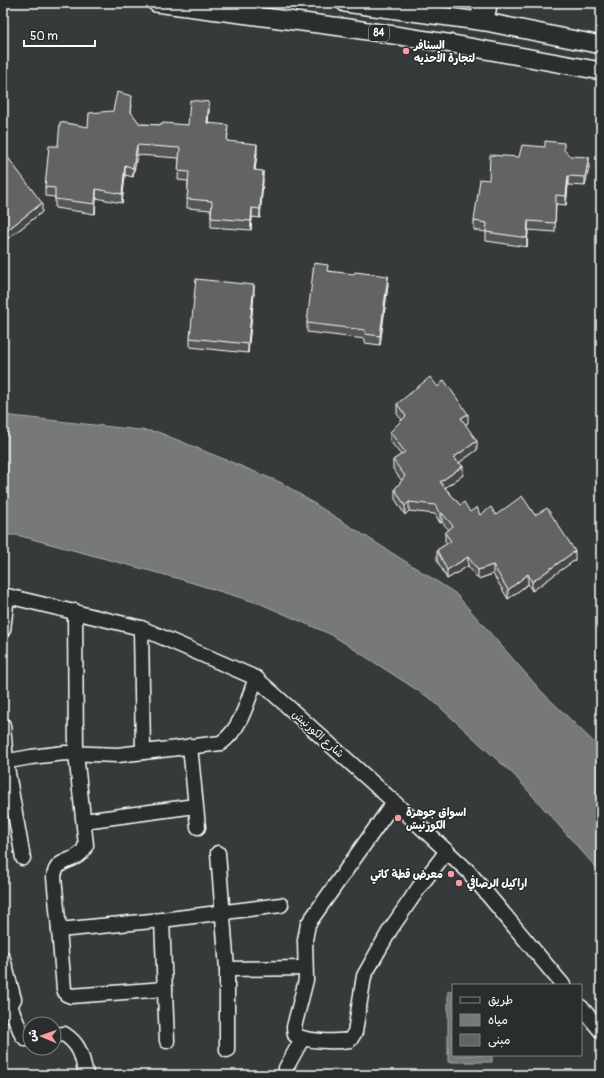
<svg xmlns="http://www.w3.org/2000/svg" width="604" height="1078" font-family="Pangolin,'Playpen Sans Arabic',sans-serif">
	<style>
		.water { fill: #767879; stroke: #adaeaf }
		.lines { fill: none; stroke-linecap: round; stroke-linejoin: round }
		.minor-casing { stroke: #fff; stroke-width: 17 }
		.major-casing { stroke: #fff; stroke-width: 20 }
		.minor { stroke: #2a2d2e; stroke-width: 14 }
		.major { stroke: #2a2d2e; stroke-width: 17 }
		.wall { fill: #555657; stroke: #fff }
		.shaded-wall { fill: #454647; stroke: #fff }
		.building { fill: #636465; stroke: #fff }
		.poi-dot { fill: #ff9aa2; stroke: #2a2d2e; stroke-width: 1.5 }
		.labels { text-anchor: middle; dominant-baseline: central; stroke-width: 3; stroke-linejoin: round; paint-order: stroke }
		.shield { fill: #2a2d2e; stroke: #bfc0c0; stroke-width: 1 }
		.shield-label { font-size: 10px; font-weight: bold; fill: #fff }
		.poi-label { font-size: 11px; font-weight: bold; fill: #fff; stroke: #2a2d2e; text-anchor: start }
		.street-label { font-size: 11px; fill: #fff; stroke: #2a2d2e }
	</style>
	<rect width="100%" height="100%" fill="#373a3b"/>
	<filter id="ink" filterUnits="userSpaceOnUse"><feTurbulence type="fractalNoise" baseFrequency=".025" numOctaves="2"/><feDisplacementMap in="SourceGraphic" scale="8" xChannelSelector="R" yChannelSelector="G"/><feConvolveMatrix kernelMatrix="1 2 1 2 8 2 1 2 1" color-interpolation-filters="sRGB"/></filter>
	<g filter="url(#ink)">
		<g class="water">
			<path d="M3 415 158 432 282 483 455 593 542 692 601 749V873L515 776 431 699 332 635 261 604 180 579 17 535H3Z"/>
			<path d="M448 991H453V1055H492V1062H448Z"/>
		</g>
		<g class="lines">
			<g class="minor-casing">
				<g id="minor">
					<path d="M479 3 480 21"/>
					<path d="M486 22 490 3"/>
					<path d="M3 595 141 628 256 678 394 802 468 871 563 985"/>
					<path d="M75 611 76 754 86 845C78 866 56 855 54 877L59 930 64 989 66 994 71 996 165 989"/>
					<path d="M141 628 143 752"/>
					<path d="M3 630 7 596"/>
					<path d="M3 725 6 762 23 858"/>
					<path d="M190 746 198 827"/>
					<path d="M3 762 31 757 65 753 118 755 221 743C242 728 247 701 256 678"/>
					<path d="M394 802 308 924 305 940 306 980 294 1027 295 1035C307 1042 336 1042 350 1040L355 1032 364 976 390 930 420 886 447 851"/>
					<path d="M84 821 195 806"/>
					<path d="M218 853 227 969V1050"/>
					<path d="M162 920 167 1041"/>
					<path d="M59 930 162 920 281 905"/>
					<path d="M3 959 14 999 10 1006 3 1010"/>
					<path d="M227 969 305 968"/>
					<path d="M10 1006 22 1035 26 1039 30 1038"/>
					<path d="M581 1007 601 1031"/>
					<path d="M54 1035 64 1034C81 1045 82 1057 86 1075"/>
					<path d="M285 1075 286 1068 302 1039"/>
				</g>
			</g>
			<g class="major-casing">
				<g id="major">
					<path d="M156 3 341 27 453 44 601 71"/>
					<path d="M345 3 486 22 601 45"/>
				</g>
			</g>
			<use href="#minor" class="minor"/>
			<use href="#major" class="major"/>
		</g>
		<g class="wall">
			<path d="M132 105 131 113 140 124 162 125H188L209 111 208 123 228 134 227 141 257 153 255 170 263 180 260 218 252 217 251 230 211 227V210L187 208 188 181 178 180 179 158 137 155 133 177 125 175 122 203 96 198 95 214 55 208V197L45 196V187L58 146 113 111Z"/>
			<path d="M564 150 570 156 589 167 585 186 568 185 566 205 556 204 555 232 528 230 527 247 486 241V232L474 230V221L489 180 519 157Z"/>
			<path d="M3 151 42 212 6 240 3 236Z"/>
			<path d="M328 271 388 285 380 345 365 343V339L307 332V323Z"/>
			<path d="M254 294 248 353 190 347V338Z"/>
			<path d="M397 404 468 423 465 424 477 450 459 463 463 475 445 488 460 505 470 512 480 515H535L575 560 532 591 528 584 508 599 493 574 478 579 468 566 447 579 437 560V550L447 544 445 542V533L449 530 442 522 440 523 435 514 409 511 405 515 395 499V489L402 481 393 469V460L401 455 390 441V432L402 420 397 414Z"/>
		</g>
		<g class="shaded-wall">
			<path d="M209 102V111L207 132V123Z"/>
			<path d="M257 144V153L254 179V170Z"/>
			<path d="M137 145V155L133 177V168Z"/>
			<path d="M589 157V167L585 186V177Z"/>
			<path d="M125 165V175L122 203V194Z"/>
			<path d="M263 171V180L260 218V209Z"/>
			<path d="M568 176V185L566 205V196Z"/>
			<path d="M96 189V198L95 214V204Z"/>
			<path d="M42 203V212L6 240V231Z"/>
			<path d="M252 208V217L251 230V221Z"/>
			<path d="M528 221V230L527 247V238Z"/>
			<path d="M388 276V285L380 345V336Z"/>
			<path d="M254 285V294L248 353V344Z"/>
			<path d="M468 414V423L461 427V418Z"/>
			<path d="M477 441V450L453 467V458Z"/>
			<path d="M463 466V475L440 491V482Z"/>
			<path d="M409 502V511L405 515V506Z"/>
			<path d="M442 513V522L440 523V514Z"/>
			<path d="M575 551V560L532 591V582Z"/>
			<path d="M468 557V566L447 579V570Z"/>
			<path d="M493 565V574L478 579V570Z"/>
			<path d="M528 574V584L508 599V590Z"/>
		</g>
		<g class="building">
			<path d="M117 92 132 96 131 112 140 124 162 125 163 123 188 125 190 100 209 102 207 123 228 125 227 141 257 144 254 170 263 171 260 209 252 208 251 221 211 218 212 201 187 199 189 172 178 171 180 148 137 145 133 168 125 165 122 194 96 189 95 204 55 199V188L45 187 49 146H58L60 122 88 127 89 113 113 111Z"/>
			<path d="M545 141 564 143V150L570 156 589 157 585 177 568 176 566 196 556 195 555 223 528 221 527 238 486 232 487 223 474 221 480 179 489 180 490 155 519 157 522 145 545 147Z"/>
			<path d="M3 151 42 203 6 231 3 227Z"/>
			<path d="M314 263 328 265 327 271 354 274 355 272 388 276 380 336 365 334V330L307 323Z"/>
			<path d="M196 279 254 285 248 344 190 338Z"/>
			<path d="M430 377 438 387 444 380 468 414 461 418 477 441 453 458 463 466 440 482 460 505 464 502 470 512 477 507 480 515 491 507 496 515 522 496 535 515 547 508 575 551 532 582 528 574 508 590 493 565 478 570 468 557 447 570 437 550 451 541 445 533 453 526 442 513 440 514 435 505 409 502 405 506 395 489 405 476 393 460 405 452 390 432 406 416 397 404Z"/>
		</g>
	</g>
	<g class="poi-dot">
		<circle cx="406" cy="51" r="4"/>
		<circle cx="398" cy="818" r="4"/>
		<circle cx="451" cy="874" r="4"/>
		<circle cx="459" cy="883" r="4"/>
	</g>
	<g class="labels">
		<rect class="shield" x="369" y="25" width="20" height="16" rx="3"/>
		<g class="shield-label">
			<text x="379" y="33">84</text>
		</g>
		<g class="poi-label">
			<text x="414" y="45">السنافر<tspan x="414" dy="13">لتجارة الأحذيه</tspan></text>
			<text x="406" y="812">اسواق جوهرة<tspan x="406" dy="13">الكورنيش</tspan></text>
			<text x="443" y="874" text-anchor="end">معرض قطة كاتي</text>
			<text x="467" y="883">اراكيل الرصافي</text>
		</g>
		<g class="street-label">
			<text transform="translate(318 734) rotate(42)">شارع الكورنيش</text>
		</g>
	</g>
	<rect width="604" height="1078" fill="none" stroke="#2a2d2e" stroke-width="16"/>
	<rect x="8" y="8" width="588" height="1062" fill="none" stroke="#fff" stroke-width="1.5" filter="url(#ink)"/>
	<rect x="452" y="984" width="130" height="72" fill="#2a2d2e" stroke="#7f8182"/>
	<rect x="460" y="997" width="20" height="6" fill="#2a2d2e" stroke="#7f8182"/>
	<text x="488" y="1004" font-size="12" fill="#ffffff">طريق</text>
	<rect x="460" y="1014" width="20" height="12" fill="#767879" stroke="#7f8182"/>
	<text x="488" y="1024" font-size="12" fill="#ffffff">مياه</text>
	<rect x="460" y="1034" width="20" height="12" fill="#636465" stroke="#7f8182"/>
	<text x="488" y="1044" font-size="12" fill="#ffffff">مبنى</text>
	<g transform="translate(42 1036) rotate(272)"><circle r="19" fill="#2a2d2e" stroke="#7f8182"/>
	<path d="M0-3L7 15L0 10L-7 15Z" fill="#ff9aa2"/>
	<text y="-6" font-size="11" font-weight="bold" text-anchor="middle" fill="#ffffff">ش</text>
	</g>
	<path d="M24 40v6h71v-6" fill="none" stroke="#ffffff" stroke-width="2"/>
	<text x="30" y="40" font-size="12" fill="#ffffff" stroke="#2a2d2e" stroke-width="3" paint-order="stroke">50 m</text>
</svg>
